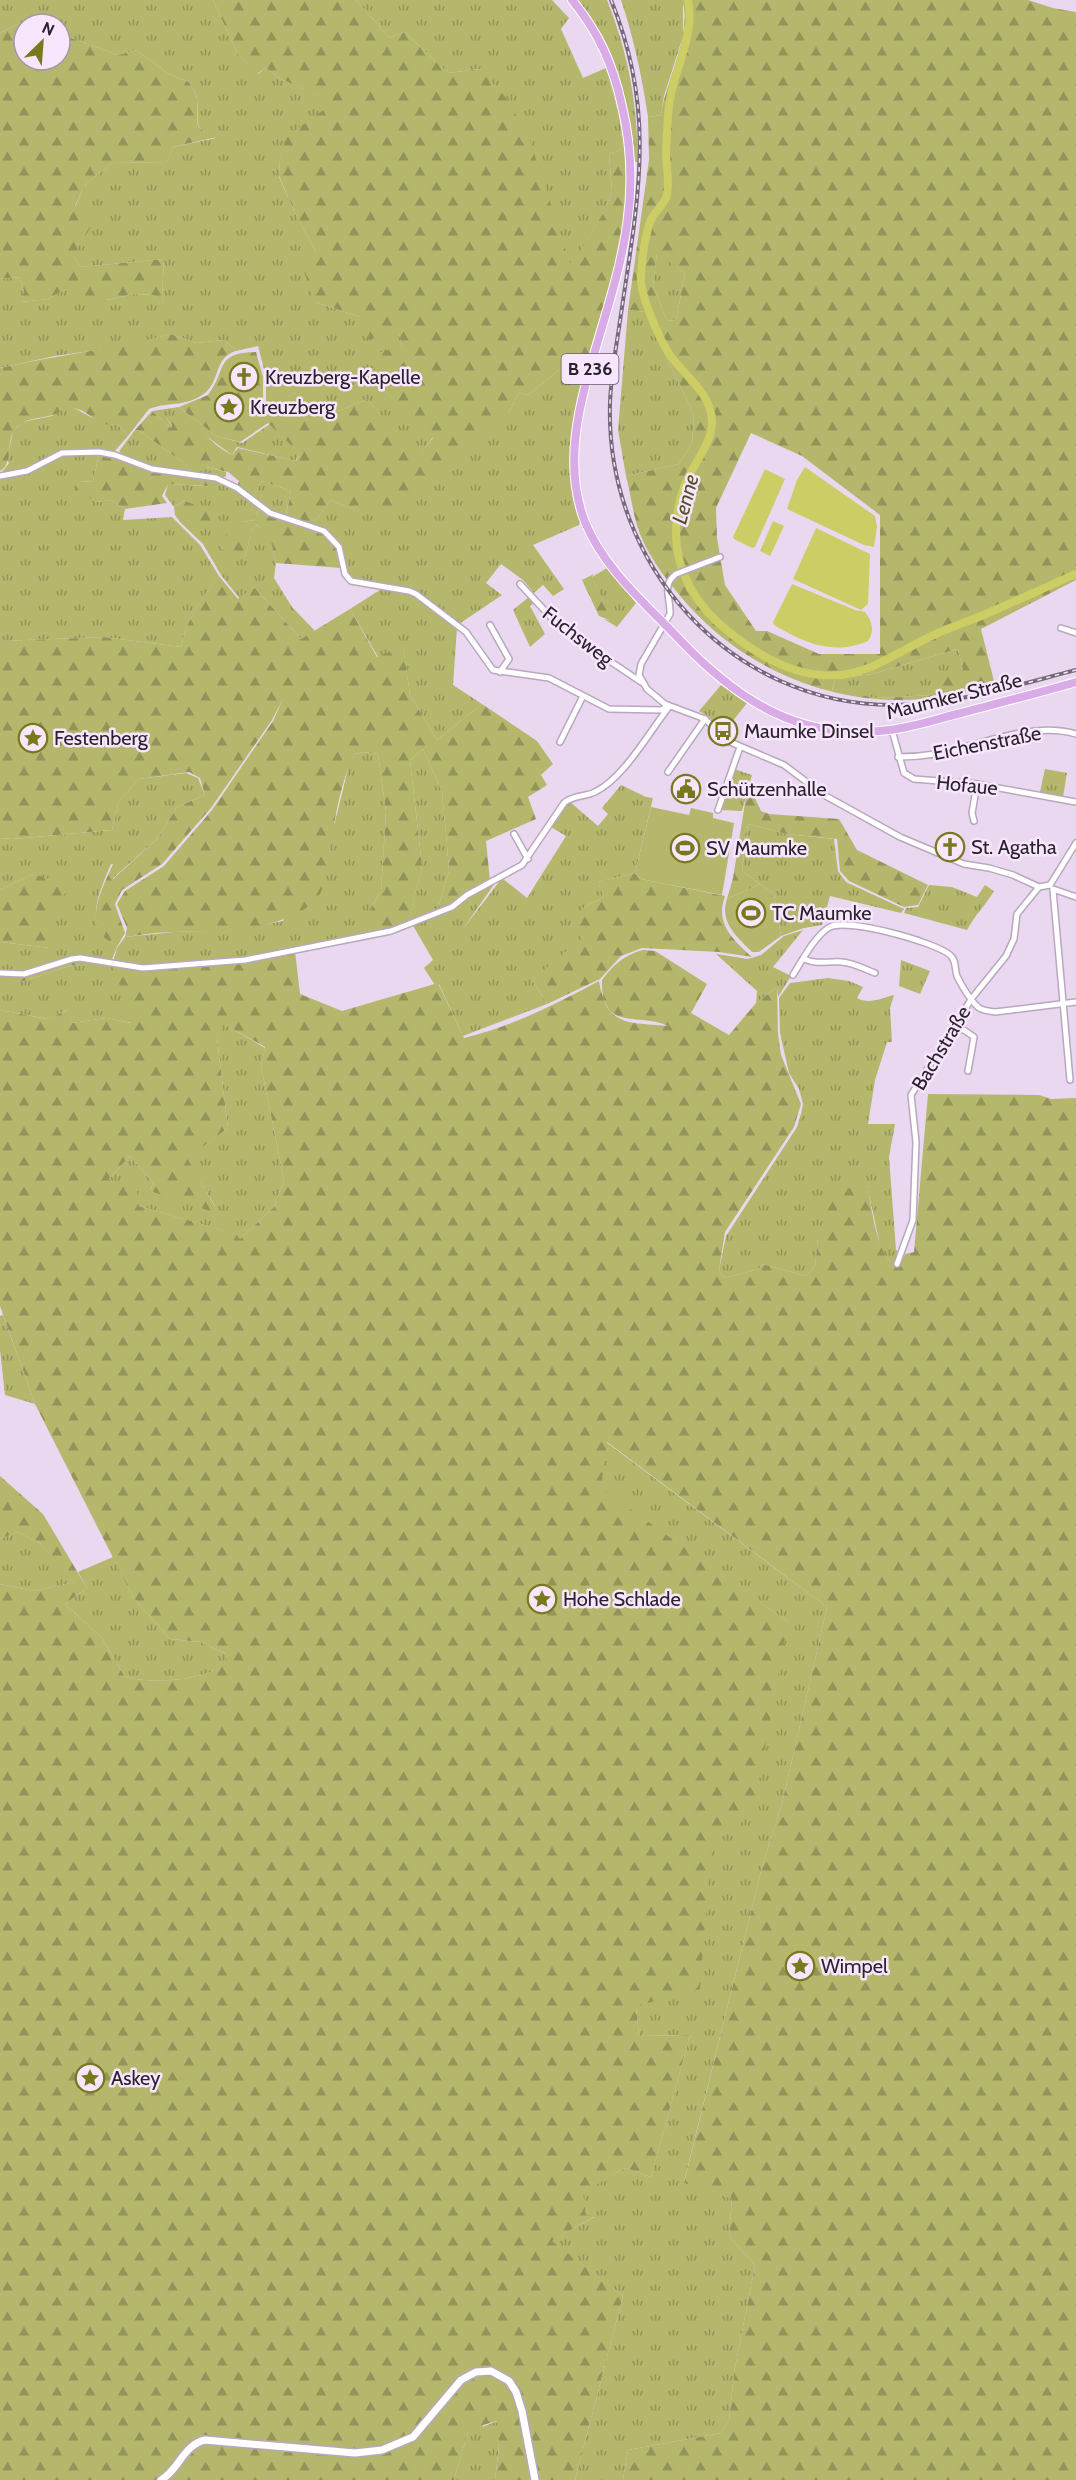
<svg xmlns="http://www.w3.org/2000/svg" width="1076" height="2480" font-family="Cabin,sans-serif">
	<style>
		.grass { fill: url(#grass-tufts) }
		.forest { fill: url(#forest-firs); fill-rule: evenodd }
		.pitch { fill: #b5b76c }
		.water { fill: #cccd64 }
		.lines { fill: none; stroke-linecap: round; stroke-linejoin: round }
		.river { stroke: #cccd64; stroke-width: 8 }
		.minor-casing { stroke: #b9a7bf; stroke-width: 8 }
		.secondary-casing { stroke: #b9a7bf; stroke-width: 10 }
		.primary-casing { stroke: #fff; stroke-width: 10 }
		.minor { stroke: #fff; stroke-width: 5 }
		.secondary { stroke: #fff; stroke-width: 7 }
		.primary { stroke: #d9ace8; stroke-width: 8 }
		.rail-casing { stroke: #756a79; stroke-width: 4 }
		.rail { stroke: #f8e5fe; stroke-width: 1.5; stroke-dasharray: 4.5; stroke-linecap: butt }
		.labels { text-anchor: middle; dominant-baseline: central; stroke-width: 5; stroke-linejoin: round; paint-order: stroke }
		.shield { fill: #f8e5fe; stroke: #675d6b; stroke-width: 1.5 }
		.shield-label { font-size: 18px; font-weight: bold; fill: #29232c }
		.poi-label { font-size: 20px; fill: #29232c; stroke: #f8e5fe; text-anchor: start }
		.street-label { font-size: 20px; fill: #29232c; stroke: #f8e5fe }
		.water-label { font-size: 21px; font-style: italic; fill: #515226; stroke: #f8e5fe }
	</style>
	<defs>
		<pattern id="grass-tufts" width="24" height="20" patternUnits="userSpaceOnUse" patternTransform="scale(1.5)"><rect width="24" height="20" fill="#b5b76c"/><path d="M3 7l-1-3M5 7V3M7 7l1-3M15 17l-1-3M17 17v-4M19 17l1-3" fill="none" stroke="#939459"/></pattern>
		<pattern id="forest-firs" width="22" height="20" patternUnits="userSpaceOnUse" patternTransform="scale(1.5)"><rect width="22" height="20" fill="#b5b76c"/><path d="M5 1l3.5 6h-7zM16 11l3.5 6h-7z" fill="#939459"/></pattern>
	</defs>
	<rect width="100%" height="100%" fill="#ead8f1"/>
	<g class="grass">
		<path d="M0 0H213L237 53 258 74 266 68 279 78 334 103 287 137 280 159 279 177 295 213 316 252 315 302 360 317 399 334 402 346 379 385 433 437 418 458 367 399 336 412 319 404 292 409 301 397 294 393 266 411V377L258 346 236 351 225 340 196 343 171 334 126 346 55 356 0 368V279L19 277 24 291 22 302 48 299 66 289 107 300 134 294 153 295 165 309 162 297 164 259 81 267 73 256 75 207 85 185 112 163 167 162 173 147 216 138C190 125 200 124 197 100 197 94 192 87 189 82L169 74 136 50 118 55 60 34V24L21 23 0 33Z"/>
		<path d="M356 0H552L569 18 561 29 583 78 606 68 620 119 623 149 609 154 612 191 605 210 571 267 480 69 448 73 404 32 390 38Z"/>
		<path d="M576 0H607C629 56 637 102 638 162H634C630 122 623 74 603 37 596 24 585 12 576 0Z"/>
		<path d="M621 0H682L683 3V36L664 96 661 115 648 117C642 77 634 39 621 0Z"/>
		<path d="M657 252 685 273 676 320 667 321 653 286Z"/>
		<path d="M628 310 645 312 694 415 692 443 679 464 626 476 618 430Z"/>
		<path d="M588 365C572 424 563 460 581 520L579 525 533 545 564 589 553 596 543 585 534 593 523 580 501 564 486 583 502 595 459 624 413 590 350 579 324 530 314 524 330 500 358 511 509 412 519 393 528 395 559 370Z"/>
		<path d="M67 405C86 413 98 424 118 425L128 436 114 452H59L33 467 1 473 9 463 7 460 13 431 22 422 52 416Z"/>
		<path d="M179 407 216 436 242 443 270 424 300 454 295 461 237 447 232 455 206 436 166 418 172 426 171 428 152 411Z"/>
		<path d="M135 430 140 431 189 467H206L226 472V476L223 478 204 473 158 469 119 455 120 450Z"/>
		<path d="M99 454 93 481 80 482 75 490 97 502 111 500 125 509 123 520 172 517 200 545 219 576C198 605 190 612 181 647L104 637 0 641V477L20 475 61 455Z"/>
		<path d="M213 479 237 490 259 509 254 520 243 522 245 557 252 530 257 525 271 540 276 563 274 578 292 607 315 631 301 639 254 587 240 599 221 575 203 544 180 522H210L184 501 174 507 165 495 168 484 205 486Z"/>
		<path d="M262 481 291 491 285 518 270 513 252 499Z"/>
		<path d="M607 568 636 603 617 627 604 619 611 620 592 577Z"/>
		<path d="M383 588 411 593 457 628 453 685 482 704 437 740 410 695 403 647 378 657 350 609Z"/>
		<path d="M529 597 534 603 530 606 545 634 530 647 513 610Z"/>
		<path d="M958 649 963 670 934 695 877 698 832 691 835 679 872 674Z"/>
		<path d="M721 685 747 703 724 732 708 716 699 711Z"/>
		<path d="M423 749 442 792 446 834 449 871 437 912 408 923 422 866 410 760Z"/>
		<path d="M364 752 378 754 386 812 381 891 371 908 389 931 360 934 254 958 149 968 113 962 117 948 125 937 174 932 230 931 283 921 335 822 349 765 355 754Z"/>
		<path d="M734 769 752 775 742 811 720 810Z"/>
		<path d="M1045 769 1067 773 1063 797 1040 792Z"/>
		<path d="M186 773 198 778 205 795 177 807 157 839 112 879 113 864H111C103 884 90 909 99 930 102 936 111 942 117 947L111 962 90 959 24 973 0 972V942L50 948 49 908 33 874 0 890V838L13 839 112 830 119 801 139 779Z"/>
		<path d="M621 785 646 797 653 798 635 873 598 882 604 897 584 907 582 939 532 980 547 1004 463 1036 439 984 435 985 424 968 433 960 412 924 497 880 463 929 502 878 527 898 566 836 549 826 569 801 598 826 608 814 602 808Z"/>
		<path d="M748 824 787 834 834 839 838 871 846 882 904 909 901 913 830 896 822 925 804 928 781 936 774 894 742 871Z"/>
		<path d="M929 885 952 887 977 897 985 885 994 891C985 906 975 915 967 930L904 913 906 908 918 907Z"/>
		<path d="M803 930 773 967 791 976 778 997 777 987 756 1003 757 991 716 954 748 959 761 955 784 936Z"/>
		<path d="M901 960 930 971 920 994 899 986Z"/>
		<path d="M97 964 115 966 132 1023 106 1018 72 1023 67 1010 48 1019 0 1010V982H21L72 965 93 966Z"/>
		<path d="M828 978 849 981 863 987 857 998C869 1005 882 998 894 995L890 1008 892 1042H887L875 1080 868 1124H895L889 1157 896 1250 900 1252 894 1267 881 1250 867 1185 818 1238 815 1266 806 1276 762 1264 759 1269 724 1278 719 1270 726 1236 797 1127 801 1114 803 1104 799 1089 789 1073 780 1033 779 998 790 983Z"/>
		<path d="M223 1023 265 1048 261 1066 284 1180 274 1207 240 1239 235 1234 139 1206 109 1179 130 1156 153 1183 150 1190 215 1206 186 1158 228 1128 217 1038Z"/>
		<path d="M3 1315 35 1404 5 1395 0 1350V1316Z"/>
		<path d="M606 1442 827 1607 782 1804 763 1863 684 2182 732 2198 729 2236 755 2265 734 2373 729 2421 721 2433 628 2450 623 2480H575L623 2296 551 2241 594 2217 586 2215 582 2192 625 2168 651 2177 690 2035 639 2036 636 2006 712 1832 788 1622 600 1488Z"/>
		<path d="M17 1532 40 1543 76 1582 33 1591 0 1584V1539Z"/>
		<path d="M113 1557 133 1597 170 1639 201 1642 226 1654 228 1663C204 1681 152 1684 125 1677L101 1637 65 1604 87 1588 78 1572Z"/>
		<path d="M498 2421 499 2446 495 2480H454L468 2432Z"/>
	</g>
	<g class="forest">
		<path d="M213 0H356L390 38 404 32 448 73 480 69 507 99 528 135 571 266 605 210 612 191 609 154 623 149 620 119 606 68 609 67 623 119 629 166 630 207 619 258 588 365 559 370 528 395 519 393 509 412 427 488 387 519 371 507 358 511 330 500 312 527C332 535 339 547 341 568L276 563 271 541 257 525 252 530 245 557 221 549 228 530 243 522 254 520 259 509 268 515 285 520 291 491 262 481 252 499 237 486 239 481 228 472 206 467H189L140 431 135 430 152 411 171 428 172 425 166 418 180 414C199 425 211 445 232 455L238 448 296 461 300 454 268 423 240 442 216 436 179 407 208 395C228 369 214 353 256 352L263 377V407L266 410 294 393 302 396 293 409 319 404 336 412 367 399 418 457 433 438 379 385 370 355 402 346 399 334 365 340 360 317 315 302 302 266 316 252 295 213 279 176 280 159 286 137 333 103 279 78 266 68 257 74 237 53Z"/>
		<path d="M682 0H1028L1053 8 1076 12V580L981 629 995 685C977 689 960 695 942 697 847 711 752 676 688 605 670 584 650 560 640 534 633 516 631 495 626 476L679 464 692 443 694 415 645 312 628 310 649 160 648 117 661 115C666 81 693 32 682 0ZM657 253 685 273 676 320 667 321 653 286ZM751 433 802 456 880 515V654H819L767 631H756L725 585 717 538 716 508ZM958 649 963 670 935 675 934 695 877 698 832 690 835 679 872 674Z"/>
		<path d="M21 23 29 24H24V60H60V34L118 55 136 50 169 74 189 82C192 87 197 94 197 100 199 125 190 126 217 137L173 147 167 162 112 163 85 185 75 206 100 212 73 256 81 267 164 259 162 297 166 311 153 295 134 294 107 300H78L66 289 48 299 21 302 24 291 19 277 0 279V33Z"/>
		<path d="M171 334 196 343 225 340 236 351C215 357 220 378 207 391 189 408 169 401 149 409L128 436 118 425 102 424 83 411 67 406C54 422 29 413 16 428 5 440 14 464 0 471V368C57 355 115 349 171 334Z"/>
		<path d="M99 454 113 456 156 472 213 479 210 486 168 484 162 496 167 503 125 509 111 500 97 502 74 490 80 482 93 481Z"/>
		<path d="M184 501 214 511 210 522H180L175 515 174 507Z"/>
		<path d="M594 574 592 577 612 621 599 616 582 580Z"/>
		<path d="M219 576 238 599 254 587 301 639 350 609 377 657 403 646 410 695 437 740 482 704 537 741 553 764 541 775 547 785 528 797 536 819 486 841 490 881 453 905 437 912 449 871 446 834 442 792 423 749 410 760 422 866 408 924 389 931 377 923 371 908 381 891 386 812 378 754 364 752 355 754C336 789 332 845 324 884 317 917 258 928 230 931 212 933 193 931 175 932 158 932 141 935 125 937L127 928 117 904 125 891 164 866 212 810 273 721 283 699 272 720 211 808 162 864 122 890 115 904 125 933 117 947C112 943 102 937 99 931 89 910 105 883 113 864V879L157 839 177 807 205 795 200 778 189 772 139 779 119 801 112 830 13 839 0 838V641L104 637 181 647C190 612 198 604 219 576Z"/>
		<path d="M746 797 755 798 761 811 769 814 839 819 857 850 928 885 918 905 904 907 849 881 840 871 837 839 787 834 748 824 742 871 760 884 727 899 733 878Z"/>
		<path d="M635 873 641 879 725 896C715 923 732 939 752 957L719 952 642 948 621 956 600 979 547 1004 532 980 581 939 571 920 584 907 604 897 598 882Z"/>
		<path d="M33 874 73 886 50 908V948L0 942V890Z"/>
		<path d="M643 950 655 951 707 984 691 1013 729 1035 756 1003 777 987 778 1034 781 1055 801 1104 794 1127 725 1232 719 1270 724 1278 759 1269 762 1264 806 1276 815 1266 818 1238 834 1192 867 1184C872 1207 876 1257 898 1268L905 1254 914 1252 928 1094 1039 1095 1051 1099 1076 1098V2480H623L628 2450 721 2433 729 2421 734 2373 755 2265 729 2236 732 2198 684 2183 763 1863 782 1804 827 1607 607 1442 601 1488 788 1622 755 1803 736 1831 712 1832 700 1989 636 2006 639 2036 690 2035 651 2177 625 2168 583 2192 586 2215 595 2216 552 2241 623 2296 575 2480H495L499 2446 497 2421 483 2425 479 2432H468L454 2480H0V1584L33 1591 75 1582 40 1543 17 1532 0 1539V1476L43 1514 87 1588 65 1604 101 1637 125 1677C152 1684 205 1681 227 1663L226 1654 201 1642 170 1639 133 1597 35 1404 0 1306V1010L47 1019 68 1010 72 1023 106 1018 131 1023 114 966 97 964 93 967 72 965 21 982H0V973L25 975 73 959 149 970 295 951 300 994 342 1011 438 983 464 1038C511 1027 556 1004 599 981 607 1028 629 1022 668 1026 640 1012 600 1033 602 980 613 965 624 955 643 950ZM224 1024 265 1047 261 1066 284 1180 274 1207 240 1239 236 1234 139 1206 136 1183H114L109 1179 130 1156 153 1183 150 1191 210 1211 215 1207 187 1158 228 1128 217 1038Z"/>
	</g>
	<g class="pitch">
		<path d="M651 807 689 815 691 808 713 813V818L734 823 722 895 641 879 635 873Z"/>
		<path d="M760 884 774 894 781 936 759 952H752C737 937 719 922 727 899Z"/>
	</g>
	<g class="water">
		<path d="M805 467 875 516 877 527 874 547 864 545 787 509 797 480Z"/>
		<path d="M765 469 785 479 755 547 752 548 734 539 733 537Z"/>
		<path d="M773 521 784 526 770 556 760 551Z"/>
		<path d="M816 528 870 554 868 604 861 610 793 579Z"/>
		<path d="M792 584 855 610 865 612C872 621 875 631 868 641 833 656 805 643 774 625L773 622Z"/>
	</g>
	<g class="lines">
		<path class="river" d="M688 0C695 34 676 66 670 99 667 116 667 135 666 153 666 166 670 183 667 195 664 206 653 212 650 222 645 237 642 259 641 275 639 294 661 344 673 359 687 377 712 396 712 421 713 441 695 462 687 480 680 494 676 515 676 532 676 573 697 607 729 632 770 665 819 689 871 667 894 657 915 643 938 633 956 625 975 619 993 611 1021 599 1048 586 1076 574"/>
		<g class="minor-casing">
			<g id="minor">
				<path d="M0 476 27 471 62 453 99 452 115 455 152 469 216 478 237 488 270 513 324 531 339 547 345 574 351 581 409 591 416 594 466 632 493 670 549 678 609 709 661 710 667 707"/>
				<path d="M720 557 676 574C661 585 671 599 670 614L641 664 639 675 647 689 665 704 705 719 728 741 784 765 824 795 900 837 964 864 989 868 1013 875 1039 887 1050 885"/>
				<path d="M520 584 561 628 641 682"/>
				<path d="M490 625 509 659 500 672"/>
				<path d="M1061 628 1076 633"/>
				<path d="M892 730 904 773 914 779 977 784 1076 802"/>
				<path d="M560 742 583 696"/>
				<path d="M898 757C911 757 923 756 935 754 980 746 1030 721 1076 734"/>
				<path d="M668 772 705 719"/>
				<path d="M718 810 740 747"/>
				<path d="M974 821 972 813 977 784"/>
				<path d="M514 834 528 859"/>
				<path d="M1050 885 1076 843"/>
				<path d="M1053 889 1076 897"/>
				<path d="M1053 890 1070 1080"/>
				<path d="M804 959C818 965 827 961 842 962 854 963 864 969 875 973"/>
				<path d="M0 973 24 974 72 959 80 958 143 968 245 960 391 931 452 907 467 895 522 865 564 803C573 795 585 797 595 792 624 778 649 732 669 707"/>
				<path d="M793 975C801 962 816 934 830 927 848 918 935 942 950 955 957 961 954 968 957 976 961 985 971 1001 978 1007 982 1011 990 1011 995 1012L1076 1002"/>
				<path d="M952 1028 964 1030 974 1037 968 1071"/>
				<path d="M897 1264 913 1220 916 1142 911 1095 972 998 1006 956 1014 939 1017 914 1039 887"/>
			</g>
		</g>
		<g class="secondary-casing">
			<path id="secondary" d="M161 2480C179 2470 183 2445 205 2440L355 2453 382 2450 413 2437 461 2380 476 2372 491 2371 509 2381 516 2392 522 2411 535 2480"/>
		</g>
		<g class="primary-casing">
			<path id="primary" d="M572 0C599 33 613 65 622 106 643 195 622 260 597 344 580 402 562 463 585 522 604 569 646 604 680 640 738 701 802 742 889 730 914 727 937 719 961 713 999 703 1038 693 1076 682"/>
		</g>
		<use href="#minor" class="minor"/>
		<use href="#secondary" class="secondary"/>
		<use href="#primary" class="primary"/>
		<g class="rail-casing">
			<path id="rail" d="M611 0C657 112 638 199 621 314 617 343 611 373 610 403 605 564 729 705 894 705 955 705 1017 685 1076 670"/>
		</g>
		<use href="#rail" class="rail"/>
	</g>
	<defs>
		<g id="church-ring" transform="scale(1.5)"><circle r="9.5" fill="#f8e5fe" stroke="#78781f" stroke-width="1.5"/><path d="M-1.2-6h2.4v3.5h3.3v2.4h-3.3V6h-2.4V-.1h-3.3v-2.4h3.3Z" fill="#78781f"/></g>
		<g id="sight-ring" transform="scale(1.5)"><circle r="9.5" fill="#f8e5fe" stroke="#78781f" stroke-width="1.5"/><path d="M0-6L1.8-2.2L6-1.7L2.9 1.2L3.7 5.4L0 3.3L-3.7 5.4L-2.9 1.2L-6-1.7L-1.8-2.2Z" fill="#78781f"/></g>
		<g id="bus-ring" transform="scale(1.5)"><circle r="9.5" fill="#f8e5fe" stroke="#78781f" stroke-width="1.5"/><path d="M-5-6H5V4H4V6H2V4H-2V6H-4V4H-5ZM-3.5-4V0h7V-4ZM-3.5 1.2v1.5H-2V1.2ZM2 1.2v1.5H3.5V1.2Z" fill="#78781f"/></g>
		<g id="civic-ring" transform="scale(1.5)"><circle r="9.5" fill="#f8e5fe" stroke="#78781f" stroke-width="1.5"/><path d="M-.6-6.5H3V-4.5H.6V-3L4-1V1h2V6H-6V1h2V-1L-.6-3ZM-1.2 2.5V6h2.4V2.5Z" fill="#78781f"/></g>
		<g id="stadium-ring" transform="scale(1.5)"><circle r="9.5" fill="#f8e5fe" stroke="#78781f" stroke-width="1.5"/><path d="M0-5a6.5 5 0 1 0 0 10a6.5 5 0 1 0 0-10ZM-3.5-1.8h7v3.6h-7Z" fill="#78781f"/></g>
	</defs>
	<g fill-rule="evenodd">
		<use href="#church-ring" x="244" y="377"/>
		<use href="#sight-ring" x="229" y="407"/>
		<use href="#bus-ring" x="723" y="731"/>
		<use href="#sight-ring" x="33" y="738"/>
		<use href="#civic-ring" x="686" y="789"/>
		<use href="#church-ring" x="950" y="847"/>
		<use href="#stadium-ring" x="685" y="848"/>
		<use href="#stadium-ring" x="751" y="913"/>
		<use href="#sight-ring" x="542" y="1599"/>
		<use href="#sight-ring" x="800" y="1966"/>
		<use href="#sight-ring" x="90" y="2078"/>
	</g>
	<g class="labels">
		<rect class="shield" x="561.5" y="354" width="57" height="30" rx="4.5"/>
		<g class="shield-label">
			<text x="590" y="369">B 236</text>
		</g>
		<g class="poi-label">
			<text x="265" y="377">Kreuzberg-Kapelle</text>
			<text x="250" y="407">Kreuzberg</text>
			<text x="744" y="731">Maumke Dinsel</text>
			<text x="54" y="738">Festenberg</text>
			<text x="707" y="789">Schützenhalle</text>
			<text x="971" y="847">St. Agatha</text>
			<text x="706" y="848">SV Maumke</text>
			<text x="772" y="913">TC Maumke</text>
			<text x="563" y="1599">Hohe Schlade</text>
			<text x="821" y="1966">Wimpel</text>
			<text x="111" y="2078">Askey</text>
		</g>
		<g class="street-label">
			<text transform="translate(578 636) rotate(38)">Fuchsweg</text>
			<text transform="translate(954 696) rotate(-14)">Maumker Straße</text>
			<text transform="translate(987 743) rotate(-11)">Eichenstraße</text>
			<text transform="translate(967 785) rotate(6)">Hofaue</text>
			<text transform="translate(941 1048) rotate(-59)">Bachstraße</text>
		</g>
		<g class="water-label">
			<text transform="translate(685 499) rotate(-75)">Lenne</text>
		</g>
	</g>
	<g transform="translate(42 42) rotate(25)"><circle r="28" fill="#f8e5fe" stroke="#a597aa" stroke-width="1.5"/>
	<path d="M0-4.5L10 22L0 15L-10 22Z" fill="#78781f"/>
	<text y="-9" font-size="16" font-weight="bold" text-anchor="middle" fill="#29232c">N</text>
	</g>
</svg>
